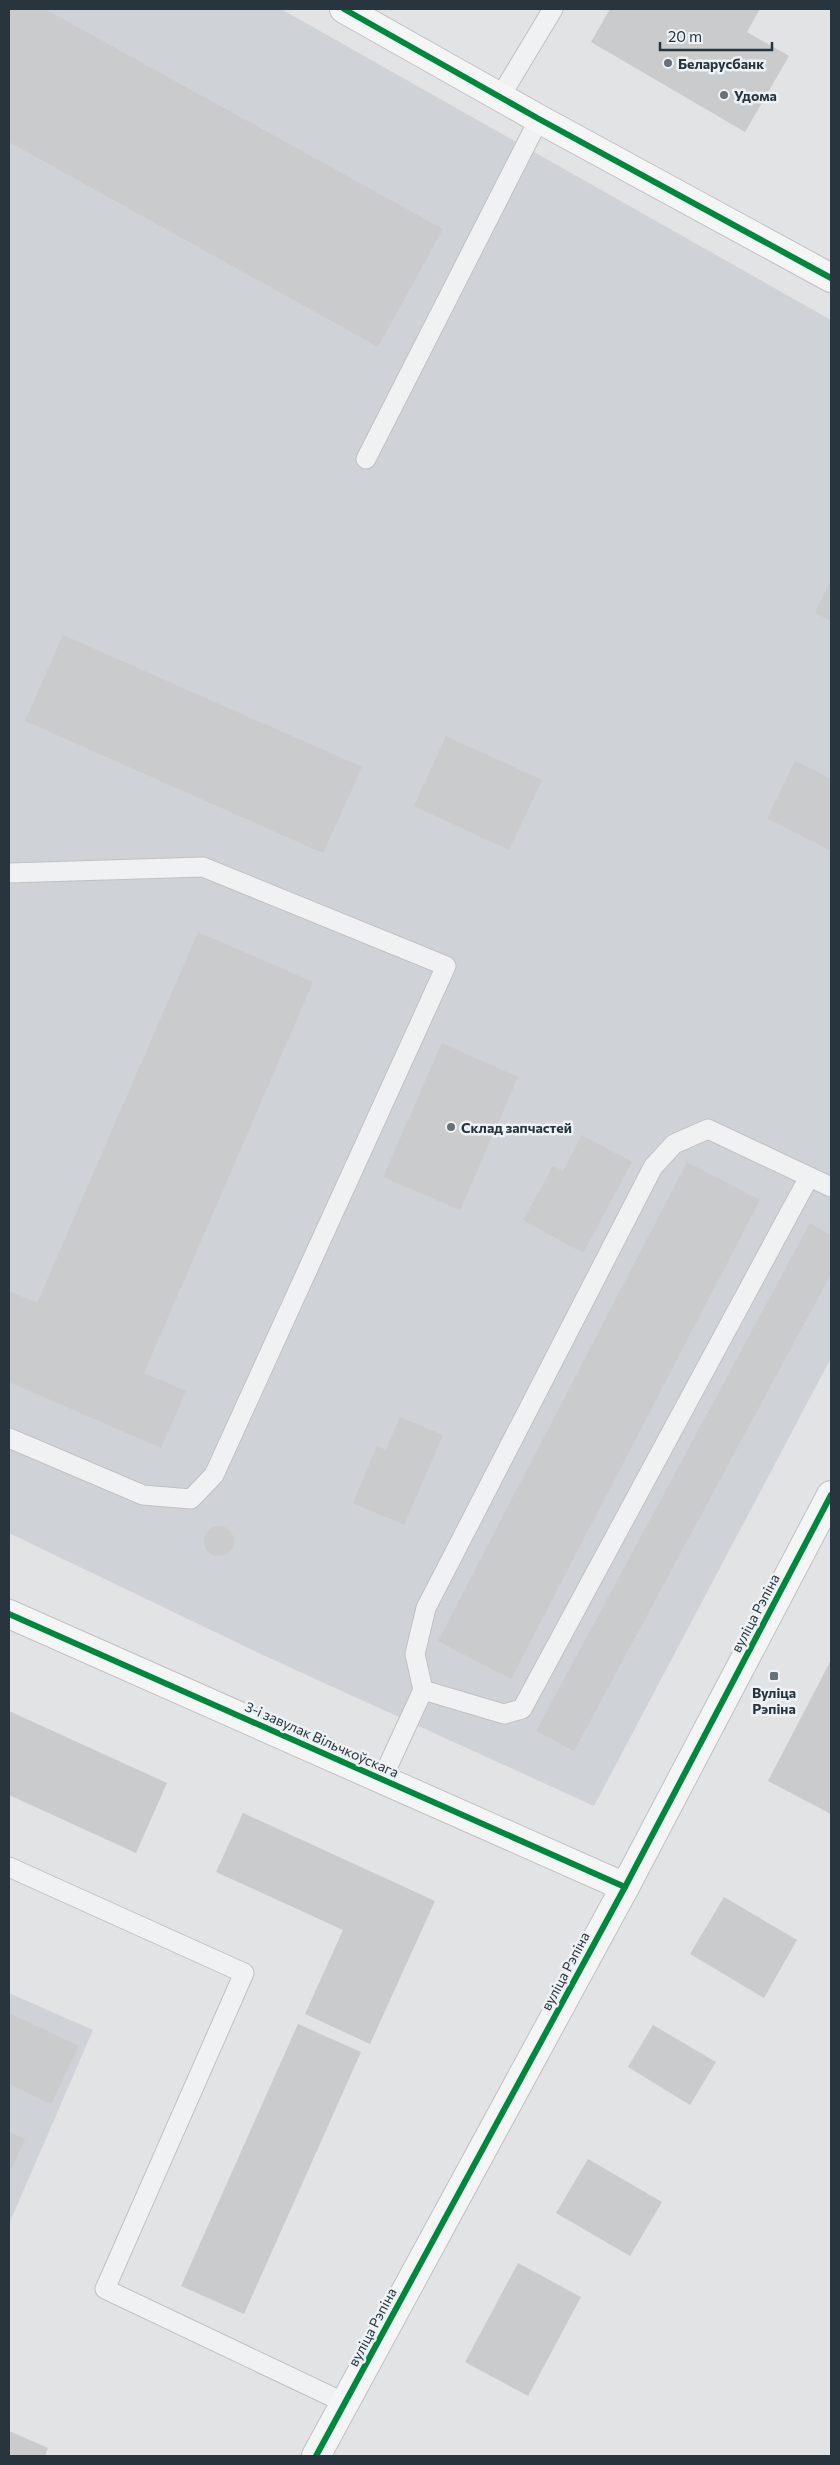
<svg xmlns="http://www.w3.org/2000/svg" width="840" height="2465" font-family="Commissioner,sans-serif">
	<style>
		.built { fill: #cfd3d8 }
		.building { fill: #c9cbcd }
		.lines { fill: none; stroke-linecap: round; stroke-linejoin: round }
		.lane-casing { stroke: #bfc1c3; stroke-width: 21 }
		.secondary-casing { stroke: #bfc1c3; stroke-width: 30 }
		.lane { stroke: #f0f1f2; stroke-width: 19 }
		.secondary { stroke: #f5f5f6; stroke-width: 28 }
		.cycleway-casing { stroke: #eef2f5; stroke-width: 9 }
		.cycleway { stroke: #00873e; stroke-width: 6 }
		.poi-dot { fill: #697178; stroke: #eef2f5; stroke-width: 2 }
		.labels { text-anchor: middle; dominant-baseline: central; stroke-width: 5; stroke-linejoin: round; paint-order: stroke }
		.poi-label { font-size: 14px; font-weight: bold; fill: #28343e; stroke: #eef2f5; text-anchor: start }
		.street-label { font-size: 14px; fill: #28343e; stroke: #eef2f5 }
	</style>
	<rect width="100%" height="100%" fill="#e1e3e5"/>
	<g class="built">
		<path d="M9 9H281L831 320V1358L594 1806 265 1656 9 1533Z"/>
		<path d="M9 1993 93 2030 9 2224Z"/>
	</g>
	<g class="building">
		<path d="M9 9H45L443 229 378 347 9 142Z"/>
		<path d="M610 9H760L747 32 789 56 745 132 591 42Z"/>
		<path d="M831 580V621L815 613Z"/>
		<path d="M63 635 362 767 323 853 25 721Z"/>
		<path d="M446 736 542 780 509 850 414 806Z"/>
		<path d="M795 761 831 779V851L767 818Z"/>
		<path d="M198 932 313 982 144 1373 186 1391 161 1448 9 1382V1291L37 1303Z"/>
		<path d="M442 1043 518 1077 460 1210 383 1177Z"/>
		<path d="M582 1135 632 1162 583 1253 523 1220 553 1166 563 1171Z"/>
		<path d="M687 1162 760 1200 511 1679 438 1641Z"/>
		<path d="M810 1223 831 1235V1274L574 1751 536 1731Z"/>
		<path d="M400 1417 443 1435 404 1525 353 1503 377 1446 386 1450Z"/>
		<circle cx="219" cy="1541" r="15"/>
		<path d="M831 1660V1814L768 1781Z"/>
		<path d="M9 1711 167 1783 136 1853 9 1795Z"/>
		<path d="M243 1813 435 1901 370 2044 305 2014 343 1930 216 1872Z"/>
		<path d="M724 1897 797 1940 764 1998 690 1954Z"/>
		<path d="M9 2013 79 2046 51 2104 9 2084Z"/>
		<path d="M298 2024 361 2052 244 2314 181 2286Z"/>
		<path d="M653 2025 716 2062 690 2105 628 2067Z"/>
		<path d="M9 2132 25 2139 12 2168 9 2167Z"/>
		<path d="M588 2159 662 2202 630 2256 556 2213Z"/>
		<path d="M518 2263 581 2297 528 2396 465 2362Z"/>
		<path d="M9 2431 48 2448 45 2456H9Z"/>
	</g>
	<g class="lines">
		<g class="lane-casing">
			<g id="lane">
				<path d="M500 97 553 9"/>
				<path d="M366 459 539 119"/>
				<path d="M9 873 203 867 446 966 214 1475 191 1499 143 1495 9 1438"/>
				<path d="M423 1690 504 1714 522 1709 809 1177"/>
				<path d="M382 1779 423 1690 415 1654 426 1608 653 1167 674 1144 708 1129 831 1187"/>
				<path d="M9 1867 244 1973 105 2289 345 2403"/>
			</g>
		</g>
		<g class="secondary-casing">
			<g id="secondary">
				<path d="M344 9 539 119 831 278"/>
				<path d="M9 1614 625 1887"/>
				<path d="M316 2456 625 1887 831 1495"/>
			</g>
		</g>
		<use href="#lane" class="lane"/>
		<use href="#secondary" class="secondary"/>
		<g class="cycleway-casing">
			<g id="cycleway">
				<path d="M344 9 539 119 831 278"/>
				<path d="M9 1614 625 1887"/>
				<path d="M316 2456 625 1887 831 1495"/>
			</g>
		</g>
		<use href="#cycleway" class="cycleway"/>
	</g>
	<g class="poi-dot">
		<circle cx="668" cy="63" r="5"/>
		<circle cx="724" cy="95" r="5"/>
		<circle cx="451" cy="1127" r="5"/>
		<rect x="769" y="1671" width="10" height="10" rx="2.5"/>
	</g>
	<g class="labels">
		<g class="poi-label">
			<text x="678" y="63">Беларусбанк</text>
			<text x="734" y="95">Удома</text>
			<text x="461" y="1127">Склад запчастей</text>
			<text x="774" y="1692" text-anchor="middle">Вуліца<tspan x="774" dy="16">Рэпіна</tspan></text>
		</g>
		<g class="street-label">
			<text transform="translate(755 1613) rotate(-62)">вуліца Рэпіна</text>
			<text transform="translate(322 1739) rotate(24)">3-і завулак Вільчкоўскага</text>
			<text transform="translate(565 1971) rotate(-62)">вуліца Рэпіна</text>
			<text transform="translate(372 2327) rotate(-62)">вуліца Рэпіна</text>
		</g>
	</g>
	<rect width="840" height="2465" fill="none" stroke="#28343e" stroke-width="20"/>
	<path d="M660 42v8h112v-8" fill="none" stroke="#28343e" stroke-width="2.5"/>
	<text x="668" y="42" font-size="15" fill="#28343e" stroke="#eef2f5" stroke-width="4" paint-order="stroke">20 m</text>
</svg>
